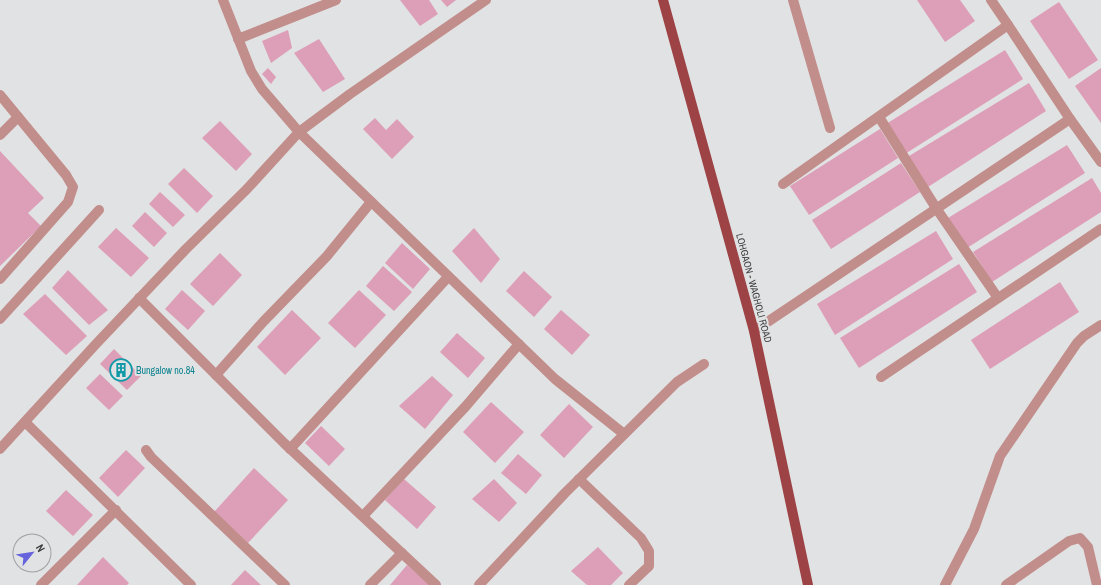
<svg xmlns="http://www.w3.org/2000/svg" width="1101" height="585" font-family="'Archivo Narrow',sans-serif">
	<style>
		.building { fill: #dd9eb7 }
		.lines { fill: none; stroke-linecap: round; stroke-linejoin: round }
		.minor { stroke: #c28e8c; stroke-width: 10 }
		.major { stroke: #9d4346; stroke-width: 10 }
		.labels { text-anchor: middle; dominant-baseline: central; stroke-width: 4; stroke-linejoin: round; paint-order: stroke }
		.street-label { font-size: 10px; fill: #3c3c3d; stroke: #e1e2e3 }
		.culture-label { font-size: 10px; fill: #0d838f; stroke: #e1e2e3; text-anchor: start }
	</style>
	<rect width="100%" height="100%" fill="#e1e2e3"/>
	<g class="building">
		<path d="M400 0H429L438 14 420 26Z"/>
		<path d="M441 0H456L447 7Z"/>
		<path d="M917 0H960L975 21 945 42Z"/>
		<path d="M1059 2 1098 60 1069 79 1030 21Z"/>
		<path d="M288 30 292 48 271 63 262 41Z"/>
		<path d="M319 39 345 79 323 92 294 53Z"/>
		<path d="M1005 50 1023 79 905 154 886 124Z"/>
		<path d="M268 68 276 77 271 84 262 74Z"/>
		<path d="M1101 68V123L1075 86Z"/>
		<path d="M1029 83 1046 111 928 187 909 156Z"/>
		<path d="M375 118 386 130 397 119 414 137 392 159 363 129Z"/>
		<path d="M220 121 252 154 236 171 202 138Z"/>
		<path d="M880 129 898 158 809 215 790 186Z"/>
		<path d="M1067 145 1085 173 967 248 948 218Z"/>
		<path d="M0 151 44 198 28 213 41 226 0 266Z"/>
		<path d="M901 163 920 192 831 249 812 220Z"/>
		<path d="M184 168 213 196 197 213 168 184Z"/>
		<path d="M1092 178 1101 193V212L992 282 973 252Z"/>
		<path d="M160 192 185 215 173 227 149 204Z"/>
		<path d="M145 212 167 233 154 247 132 226Z"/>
		<path d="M116 228 149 258 131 277 98 247Z"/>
		<path d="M474 228 500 259 481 283 452 251Z"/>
		<path d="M936 231 953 259 835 335 817 304Z"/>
		<path d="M402 243 430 269 413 289 385 263Z"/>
		<path d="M220 253 242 275 213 306 190 284Z"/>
		<path d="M959 264 977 292 859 368 840 338Z"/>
		<path d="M383 266 412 292 394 311 366 286Z"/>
		<path d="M68 270 108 310 89 325 52 288Z"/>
		<path d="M524 271 552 297 534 317 506 291Z"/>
		<path d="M1060 282 1079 312 990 369 971 340Z"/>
		<path d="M182 290 205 311 188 330 165 309Z"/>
		<path d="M359 290 386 315 355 348 328 323Z"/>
		<path d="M45 294 87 336 66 355 23 314Z"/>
		<path d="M292 310 321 338 285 375 257 347Z"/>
		<path d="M561 310 590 335 572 355 544 329Z"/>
		<path d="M457 333 485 358 468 378 440 352Z"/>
		<path d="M114 349 141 376 127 390 100 364Z"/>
		<path d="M100 374 123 396 109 410 86 388Z"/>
		<path d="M432 376 453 395 425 429 399 406Z"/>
		<path d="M491 402 524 432 495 463 463 432Z"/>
		<path d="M569 404 593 427 564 458 540 435Z"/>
		<path d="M321 426 345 449 329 466 305 443Z"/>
		<path d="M126 450 145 468 118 497 99 478Z"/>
		<path d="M518 454 542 475 526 494 501 473Z"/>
		<path d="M254 468 288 500 248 543 214 512Z"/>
		<path d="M404 479 436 507 417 529 385 500Z"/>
		<path d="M494 479 517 503 499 522 472 499Z"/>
		<path d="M66 490 93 515 73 536 46 511Z"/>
		<path d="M598 547 623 573 611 585H587L571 571Z"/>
		<path d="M103 557 129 583 127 585H77Z"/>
		<path d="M407 565 430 585H390Z"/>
		<path d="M245 570 261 585H231Z"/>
	</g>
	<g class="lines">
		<g class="minor">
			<path d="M223 0 251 71 262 89 299 132 555 379 624 434"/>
			<path d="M793 0 830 128"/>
			<path d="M991 0 1008 25"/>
			<path d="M238 39 336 0"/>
			<path d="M0 95 66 175 73 187 68 202 0 279"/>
			<path d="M879 117 936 208 998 298"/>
			<path d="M1070 119 1101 162"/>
			<path d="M0 135 18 117"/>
			<path d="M139 298 284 443 436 585"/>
			<path d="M0 319 99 210"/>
			<path d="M754 331 1070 119 1008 25 783 184"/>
			<path d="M216 375 263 322 327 256 371 202"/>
			<path d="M881 377 1101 229"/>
			<path d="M25 422 191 585"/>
			<path d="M0 449 96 344 186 249 246 190 299 132 350 94 486 0"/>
			<path d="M290 449 448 277"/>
			<path d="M146 450 151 457 285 585"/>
			<path d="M579 479 641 538 649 551V566L629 585"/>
			<path d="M363 516 466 406 519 344"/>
			<path d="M41 585 116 510"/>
			<path d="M370 585 402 553"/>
			<path d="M479 585 565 493 677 382 704 364"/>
			<path d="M945 585 974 529 1000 456 1077 343 1084 336 1101 325"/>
			<path d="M1006 585 1069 541 1080 538 1088 547 1097 585"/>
		</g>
		<path class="major" d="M663 0 754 331 808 585"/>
	</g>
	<defs>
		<g id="building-ring" transform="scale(1.15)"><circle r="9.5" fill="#e1e2e3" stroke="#0f9aa8" stroke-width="1.5"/><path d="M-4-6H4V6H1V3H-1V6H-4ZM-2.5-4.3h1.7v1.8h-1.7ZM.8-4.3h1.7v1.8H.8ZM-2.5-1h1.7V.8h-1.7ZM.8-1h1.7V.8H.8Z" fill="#0f9aa8"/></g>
	</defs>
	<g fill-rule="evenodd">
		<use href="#building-ring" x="121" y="370"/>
	</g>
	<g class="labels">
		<g class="street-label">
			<text transform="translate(754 288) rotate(75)">LOHGAON - WAGHOLI ROAD</text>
		</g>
		<g class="culture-label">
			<text x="136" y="370">Bungalow no.84</text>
		</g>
	</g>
	<g transform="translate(32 553) rotate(60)"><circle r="19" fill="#e1e2e3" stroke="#9fa0a1"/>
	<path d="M0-3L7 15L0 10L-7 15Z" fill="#6663dc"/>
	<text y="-6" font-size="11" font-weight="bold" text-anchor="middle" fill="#3c3c3d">N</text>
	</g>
</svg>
